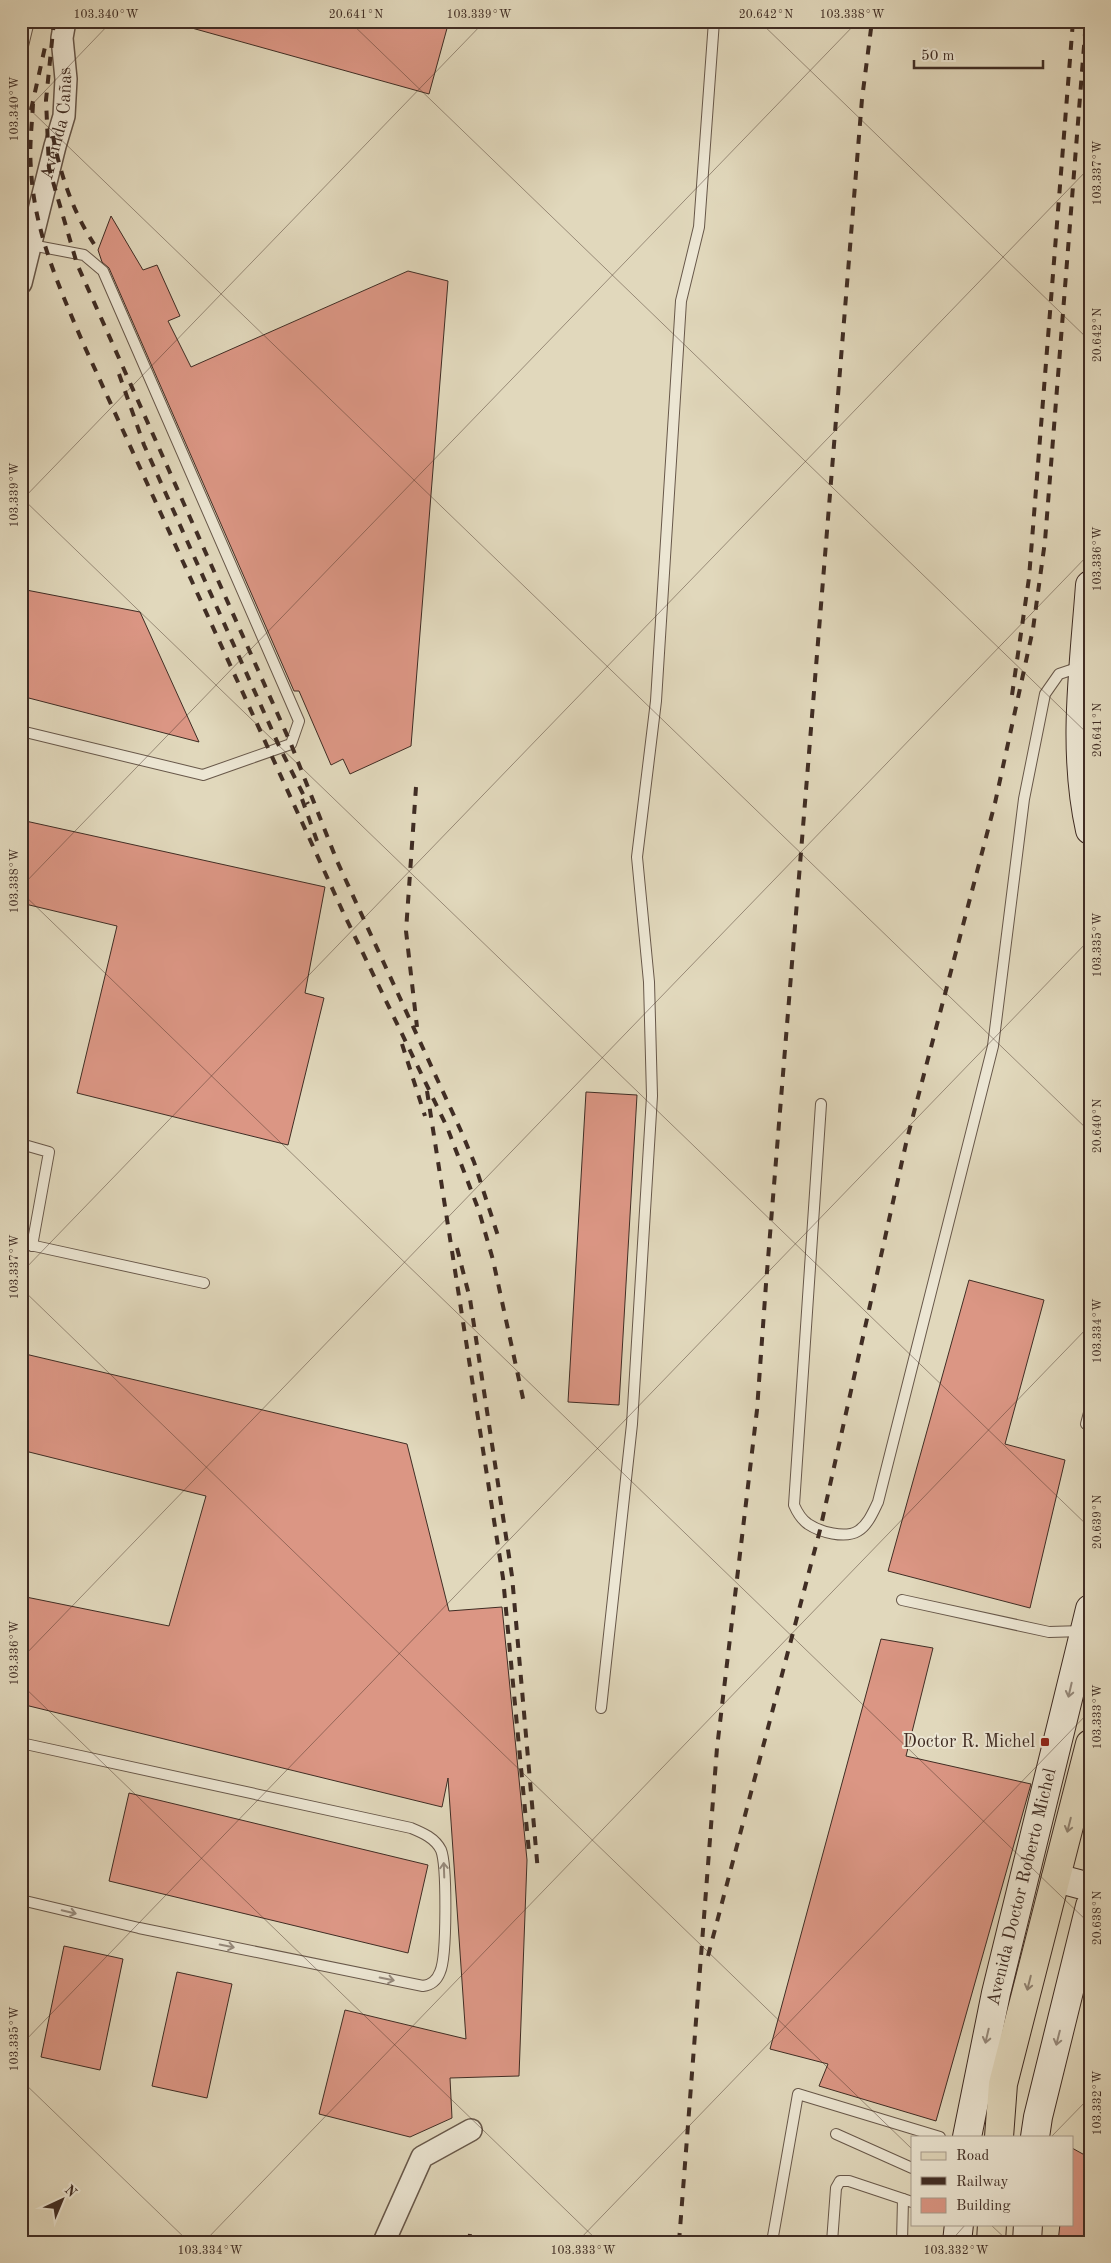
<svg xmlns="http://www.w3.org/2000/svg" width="1111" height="2263" font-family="'Old Standard TT',serif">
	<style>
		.building { fill: #db9684; stroke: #402d24 }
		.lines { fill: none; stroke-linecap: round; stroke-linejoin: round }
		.service-casing { stroke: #68584a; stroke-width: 12 }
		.minor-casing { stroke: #68584a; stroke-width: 24 }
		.secondary-casing { stroke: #402d24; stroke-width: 30 }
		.primary-casing { stroke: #402d24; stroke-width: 30 }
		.service { stroke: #ece6d3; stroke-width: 10 }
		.minor { stroke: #ece6d3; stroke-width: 21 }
		.secondary { stroke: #ece6d3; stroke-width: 28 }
		.primary { stroke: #e1d8bc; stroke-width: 28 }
		.rail { stroke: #402d24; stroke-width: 4; stroke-dasharray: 9 9; stroke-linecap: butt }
		.oneway { stroke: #968a7c }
		.oneway2 { stroke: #908270 }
		.ticks { fill: none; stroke: #402d24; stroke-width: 1; stroke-opacity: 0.45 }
		.poi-dot { fill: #8f2418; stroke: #ece6d3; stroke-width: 2 }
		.labels { text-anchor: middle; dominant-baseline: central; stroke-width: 4; stroke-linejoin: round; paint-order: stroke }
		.street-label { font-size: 18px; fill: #402d24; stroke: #ece6d3 }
		.poi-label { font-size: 18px; fill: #402d24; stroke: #ece6d3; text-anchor: end }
		.neatline { fill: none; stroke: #402d24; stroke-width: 2 }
		.ticks-label { font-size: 12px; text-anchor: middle; fill: #402d24 }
	</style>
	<rect width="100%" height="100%" fill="#e1d8bc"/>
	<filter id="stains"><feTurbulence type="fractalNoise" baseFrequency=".004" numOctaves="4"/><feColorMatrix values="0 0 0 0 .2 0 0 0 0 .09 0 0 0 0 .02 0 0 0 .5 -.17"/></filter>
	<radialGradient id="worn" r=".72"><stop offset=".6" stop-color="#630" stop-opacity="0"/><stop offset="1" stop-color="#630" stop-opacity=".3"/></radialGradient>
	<g class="building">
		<path d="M181 21H449L429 94 181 25Z"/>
		<path d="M111 216 143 270 157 265 180 316 168 321 191 367 408 271 448 281 411 746 350 774 343 759 331 765 299 691H294L109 268 102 262 98 250Z"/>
		<path d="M21 589 140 612 199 742 21 696Z"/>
		<path d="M21 820 325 887 305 993 324 998 288 1145 77 1093 117 926 21 903Z"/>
		<path d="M586 1092 637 1095 619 1405 568 1402Z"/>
		<path d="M969 1280 1044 1300 1005 1444 1065 1460 1030 1608 888 1571Z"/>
		<path d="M21 1353 407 1444 449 1611 502 1607 527 1860 519 2076 450 2078 452 2118 410 2137 319 2114 345 2010 466 2039 448 1778 442 1807 21 1704V1596L169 1626 206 1496 21 1450Z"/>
		<path d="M881 1639 933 1648 906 1756 1031 1784 936 2121 819 2086 828 2064 770 2049Z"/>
		<path d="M129 1793 428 1865 408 1953 109 1881Z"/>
		<path d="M64 1946 123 1959 100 2070 41 2057Z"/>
		<path d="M177 1972 232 1984 207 2098 152 2086Z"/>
		<path d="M1072 2148 1090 2158V2242H1058L1060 2224H1072Z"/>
	</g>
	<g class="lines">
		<g class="service-casing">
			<g id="service">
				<path d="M21 54 29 21"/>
				<path d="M21 731 203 775 291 744 299 721 103 271 84 255 31 245"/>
				<path d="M821 1104 794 1505C797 1512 801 1519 808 1524 820 1532 845 1539 858 1531 868 1525 873 1512 878 1502L993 1046 1024 799 1045 694 1059 674 1083 666"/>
				<path d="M21 1144 49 1152 32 1246"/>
				<path d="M21 1243 204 1283"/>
				<path d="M1086 1424 1090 1409"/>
				<path d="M902 1600 1049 1632 1083 1631"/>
				<path d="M601 1708 632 1424 652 1096 649 982 637 857 656 701 681 301 699 227 714 21"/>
				<path d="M21 1743 411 1828C423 1833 435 1838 441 1850 447 1865 447 1957 440 1972 437 1980 431 1985 423 1986L139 1928 21 1900"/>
				<path d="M836 2134 912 2168"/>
				<path d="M772 2242 798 2094 940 2137"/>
				<path d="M832 2242 836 2188 840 2181H849L912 2202"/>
				<path d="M902 2242 903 2199"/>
			</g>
		</g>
		<g class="minor-casing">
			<g id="minor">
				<path id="s1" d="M21 283 55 146 64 116 66 79 62 38 65 21"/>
				<path d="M384 2242 422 2157 471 2130"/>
			</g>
		</g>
		<g class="secondary-casing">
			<g id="secondary">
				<path d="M1090 585C1084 667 1072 749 1090 830"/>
				<path d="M1056 1878 1090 1887"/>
				<path id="s2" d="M967 2137 996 1993 1090 1609"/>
				<path d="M1035 2137 1038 2117 1090 1906"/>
				<path d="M957 2242 959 2224"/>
				<path d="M1027 2242 1028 2224"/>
			</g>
		</g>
		<g class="primary-casing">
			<g id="primary">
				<path d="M999 2137 1003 2084 1090 1744"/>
				<path d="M991 2242 992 2224"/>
			</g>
		</g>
		<use href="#service" class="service"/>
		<use href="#minor" class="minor"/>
		<use href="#secondary" class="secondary"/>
		<use href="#primary" class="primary"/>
		<g class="rail">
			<path d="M54 21 46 100 49 168 77 264 291 744 337 861 461 1131 474 1162 500 1242"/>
			<path d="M33 104C32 125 29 147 31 169 34 231 59 287 83 343L343 912 447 1127 479 1211 493 1260 524 1403"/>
			<path d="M31 110 45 47"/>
			<path d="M53 136C60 174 73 212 94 244"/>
			<path d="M21 154 26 132"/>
			<path d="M119 374 144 445 280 748 308 804"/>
			<path d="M1012 695 1029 578 1073 21"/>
			<path d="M416 787 406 931 417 1027"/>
			<path d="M302 799 317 841"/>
			<path d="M402 1044 425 1116"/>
			<path d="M427 1091 503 1578 529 1852"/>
			<path d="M457 1248 470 1299 512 1576 538 1872"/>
			<path d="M708 1956 820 1530 907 1139 995 803 1033 629 1045 541 1086 21"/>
			<path d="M469 2242 470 2234"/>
			<path d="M679 2242 717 1748 757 1410 766 1284 862 99 872 21"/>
			<path d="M753 2242 754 2239"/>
		</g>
	</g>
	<defs><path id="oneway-shaft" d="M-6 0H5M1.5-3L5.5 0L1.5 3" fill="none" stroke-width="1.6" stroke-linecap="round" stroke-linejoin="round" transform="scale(1.25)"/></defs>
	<g class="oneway">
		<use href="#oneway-shaft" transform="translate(1070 1690) rotate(103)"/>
		<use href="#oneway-shaft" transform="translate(444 1870) rotate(-92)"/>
		<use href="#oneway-shaft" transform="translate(69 1912) rotate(13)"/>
		<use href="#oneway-shaft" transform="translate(227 1946) rotate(11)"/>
		<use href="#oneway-shaft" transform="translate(387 1979) rotate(11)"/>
		<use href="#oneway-shaft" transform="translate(987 2036) rotate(103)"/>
		<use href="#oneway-shaft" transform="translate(1058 2038) rotate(104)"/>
	</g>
	<g class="oneway2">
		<use href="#oneway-shaft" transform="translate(1069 1825) rotate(104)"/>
		<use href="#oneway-shaft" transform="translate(1029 1983) rotate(104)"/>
	</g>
	<path class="ticks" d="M349 21 1090 736M759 21 1090 341M21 101 1090 1132M21 116 112 21M21 497 1090 1528M21 501 485 21M21 887 858 21M21 892 1090 1924M21 1273 1090 167M21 1288 912 2149M21 1659 1090 553M21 1684 599 2242M21 2045 1090 939M21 2080 189 2242M1051 2137 1090 2097M990 2224 1009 2242M204 2242 1090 1325M577 2242 1090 1711M950 2242 966 2224"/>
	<rect class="poi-dot" x="1040" y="1737" width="10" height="10" rx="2.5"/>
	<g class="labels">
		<g class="street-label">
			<text stroke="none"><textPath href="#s1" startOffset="164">Avenida Cañas</textPath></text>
			<text stroke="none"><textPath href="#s2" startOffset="256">Avenida Doctor Roberto Michel</textPath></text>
		</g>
		<g class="poi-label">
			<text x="1035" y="1742">Doctor R. Michel</text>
		</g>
	</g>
	<rect width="1111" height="2263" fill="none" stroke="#e1d8bc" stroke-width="55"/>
	<rect x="911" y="2136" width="162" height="90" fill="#ece6d3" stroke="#a79c8d"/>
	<rect x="921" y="2152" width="25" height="8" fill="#e1d8bc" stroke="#a79c8d"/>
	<text x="956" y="2160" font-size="15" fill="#402d24">Road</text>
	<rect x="921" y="2177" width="25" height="8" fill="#402d24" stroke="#a79c8d"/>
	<text x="956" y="2186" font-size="15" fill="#402d24">Railway</text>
	<rect x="921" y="2198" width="25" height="15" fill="#db9684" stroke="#a79c8d"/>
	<text x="956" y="2210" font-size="15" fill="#402d24">Building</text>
	<g transform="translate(62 2200) rotate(44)" stroke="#ece6d3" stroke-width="4" paint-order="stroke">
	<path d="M0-4L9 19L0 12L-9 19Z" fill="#402d24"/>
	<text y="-8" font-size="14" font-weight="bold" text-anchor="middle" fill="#402d24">N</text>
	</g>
	<path d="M914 60v8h129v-8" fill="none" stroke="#402d24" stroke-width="2.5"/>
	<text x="921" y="60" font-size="15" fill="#402d24" stroke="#ece6d3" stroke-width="4" paint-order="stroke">50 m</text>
	<rect x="28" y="28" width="1056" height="2208" class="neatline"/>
	<g class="ticks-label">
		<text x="106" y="18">103.340°W</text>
		<text x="356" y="18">20.641°N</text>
		<text x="479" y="18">103.339°W</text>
		<text x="766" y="18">20.642°N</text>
		<text x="852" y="18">103.338°W</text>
		<text transform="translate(14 109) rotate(-90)" y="4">103.340°W</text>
		<text transform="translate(1097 173) rotate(-90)" y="4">103.337°W</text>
		<text transform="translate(1097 335) rotate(-90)" y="4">20.642°N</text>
		<text transform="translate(14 495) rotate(-90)" y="4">103.339°W</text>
		<text transform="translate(1097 559) rotate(-90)" y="4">103.336°W</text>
		<text transform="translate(1097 730) rotate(-90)" y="4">20.641°N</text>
		<text transform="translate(14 881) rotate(-90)" y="4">103.338°W</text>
		<text transform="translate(1097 945) rotate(-90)" y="4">103.335°W</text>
		<text transform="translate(1097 1126) rotate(-90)" y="4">20.640°N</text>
		<text transform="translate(14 1267) rotate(-90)" y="4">103.337°W</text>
		<text transform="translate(1097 1331) rotate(-90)" y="4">103.334°W</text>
		<text transform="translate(1097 1522) rotate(-90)" y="4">20.639°N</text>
		<text transform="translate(14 1653) rotate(-90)" y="4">103.336°W</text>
		<text transform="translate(1097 1717) rotate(-90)" y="4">103.333°W</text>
		<text transform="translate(1097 1918) rotate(-90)" y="4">20.638°N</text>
		<text transform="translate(14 2039) rotate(-90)" y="4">103.335°W</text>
		<text transform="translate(1097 2103) rotate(-90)" y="4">103.332°W</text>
		<text x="210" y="2254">103.334°W</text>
		<text x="583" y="2254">103.333°W</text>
		<text x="956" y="2254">103.332°W</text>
	</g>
	<rect width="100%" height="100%" filter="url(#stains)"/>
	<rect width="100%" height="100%" fill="url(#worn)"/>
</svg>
